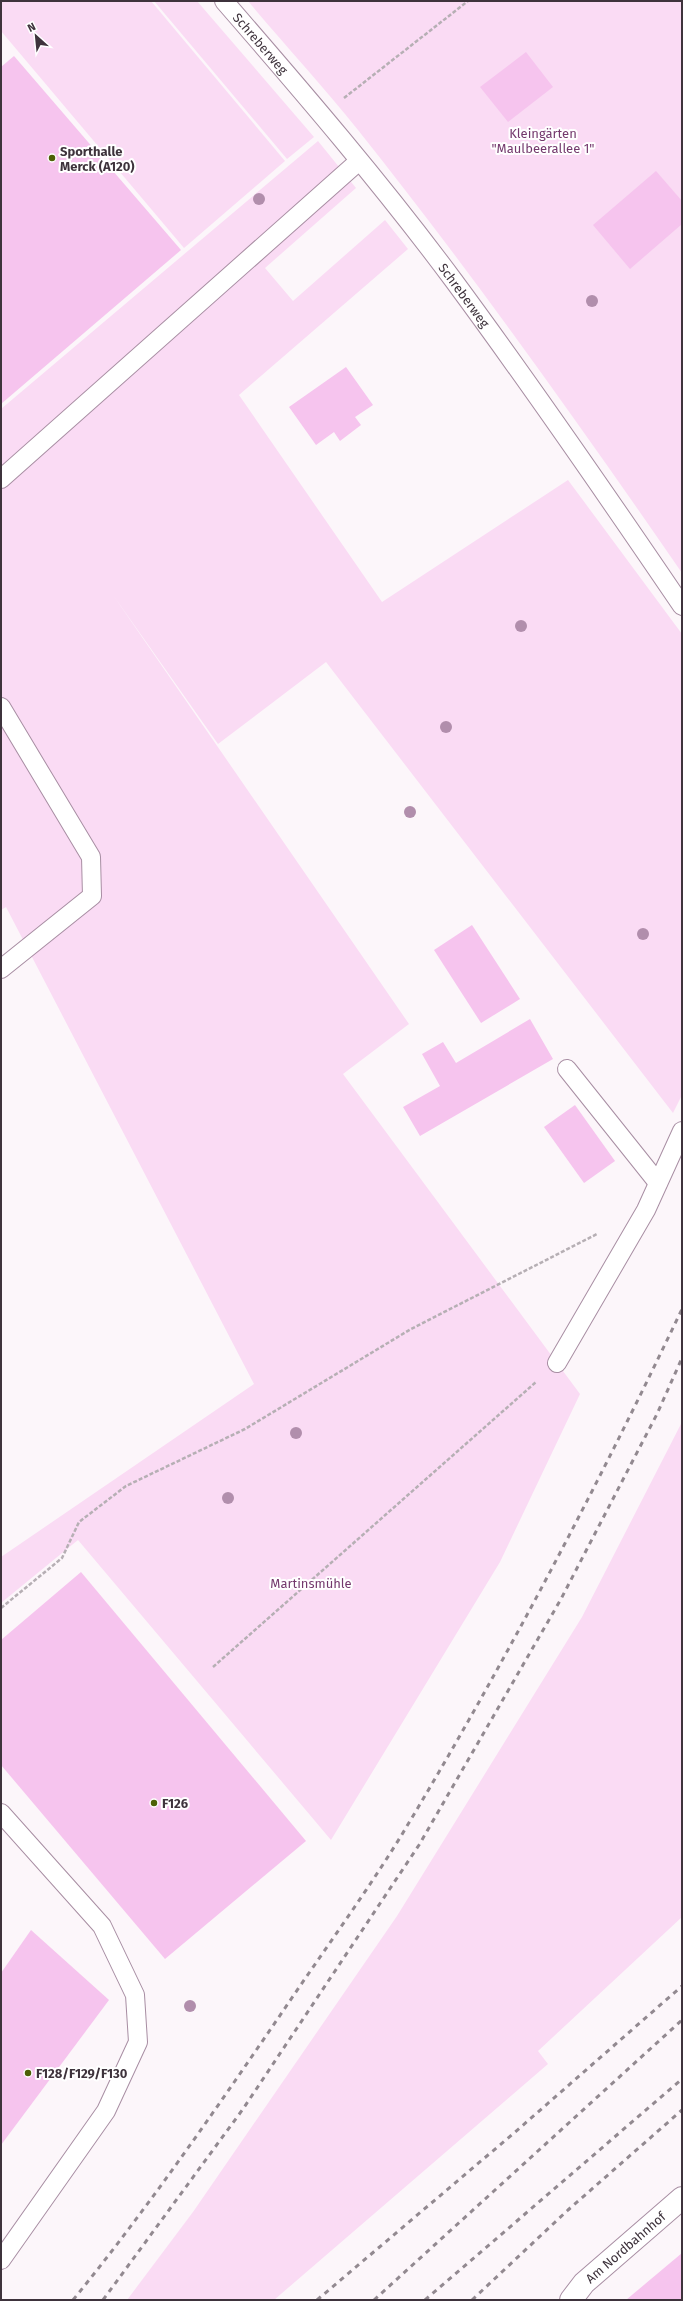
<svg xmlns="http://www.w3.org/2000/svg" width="683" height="2301" font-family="'Fira Sans',sans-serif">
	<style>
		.green { fill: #fadbf4 }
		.building { fill: #f6c4ee }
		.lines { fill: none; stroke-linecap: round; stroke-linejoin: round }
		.lane-casing { stroke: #a88ea3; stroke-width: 20 }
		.street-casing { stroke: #a88ea3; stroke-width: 24 }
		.path { stroke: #b6afb4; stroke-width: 2.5; stroke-dasharray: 4 2; stroke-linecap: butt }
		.lane { stroke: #fff; stroke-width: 18 }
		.street { stroke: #fff; stroke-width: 22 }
		.rail { stroke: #928990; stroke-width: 3; stroke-dasharray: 5 5; stroke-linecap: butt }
		.tree { fill: #b18eac }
		.poi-dot { fill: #4d6006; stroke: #fff; stroke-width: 1.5 }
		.labels { text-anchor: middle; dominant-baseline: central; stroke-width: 4; stroke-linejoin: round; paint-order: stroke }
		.street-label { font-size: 13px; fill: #3e333c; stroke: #fff }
		.park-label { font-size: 13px; fill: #74396d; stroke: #fff }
		.poi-label { font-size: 13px; font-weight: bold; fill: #3e333c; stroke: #fff; text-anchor: start }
	</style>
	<rect width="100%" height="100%" fill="#fcf6fa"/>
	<g class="green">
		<path d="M1 1H151L285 161 184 248 1 31Z"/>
		<path d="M154 1H197L314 137 287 159Z"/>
		<path d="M248 1H682V573C578 422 472 273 358 130 323 86 284 44 248 1Z"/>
		<path d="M318 141 356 188 265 268 293 301 385 220 408 249 239 395 382 602 568 480 682 634V1095L673 1113 326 662 218 744 113 595 409 1024 343 1074 580 1394 500 1562 331 1840 78 1540 1 1603V1557L254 1384 6 907 1 910V409Z"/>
		<path d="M682 1422V1917L538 2051 548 2064 274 2300H127L193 2212 397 1916 582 1617Z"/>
	</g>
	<g class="building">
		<path d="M526 52 553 87 508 122 480 87Z"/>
		<path d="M14 56 181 250 1 404V67Z"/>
		<path d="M656 171 682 201V224L630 269 593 225Z"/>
		<path d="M346 367 373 405 355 417 361 425 340 441 334 432 316 445 289 407Z"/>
		<path d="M472 925 520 999 481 1023 434 950Z"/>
		<path d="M530 1019 553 1059 420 1136 403 1107 440 1086 422 1054 443 1042 456 1063Z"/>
		<path d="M575 1105 615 1161 584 1183 544 1127Z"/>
		<path d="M81 1572 306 1841 165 1959 1 1765V1640Z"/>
		<path d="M31 1930 109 2000 1 2145V1973Z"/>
		<path d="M682 2253V2300H626Z"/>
	</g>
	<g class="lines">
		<g class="lane-casing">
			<g id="lane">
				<path id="s1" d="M224 1C303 92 382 184 454 281 533 388 608 497 682 606"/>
				<path d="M1 479 359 161"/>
				<path d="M1 707 91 857 92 896 1 969"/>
				<path d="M567 1069 658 1183"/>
				<path d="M557 1363 646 1210 682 1131"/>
				<path d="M1 1813 102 1926 135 1995 138 2042 106 2111 1 2260"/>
			</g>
		</g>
		<g class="street-casing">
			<g id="street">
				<path id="s2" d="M571 2300 584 2283 682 2198"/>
			</g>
		</g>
		<g class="path">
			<path d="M344 98 468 1"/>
			<path d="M1 1608 62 1558 79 1522 126 1486 245 1429 411 1329 597 1234"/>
			<path d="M213 1667 536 1382"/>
		</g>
		<use href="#lane" class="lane"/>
		<use href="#street" class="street"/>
		<g class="rail">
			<path d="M73 2300C148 2208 216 2109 283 2011 322 1953 364 1896 401 1836 504 1665 596 1489 682 1309"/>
			<path d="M103 2300 243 2109 419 1845 561 1599 657 1414 682 1358"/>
			<path d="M317 2300 514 2133 682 1986"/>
			<path d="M374 2300 682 2020"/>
			<path d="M425 2300 682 2079"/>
			<path d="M472 2300 568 2210 682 2110"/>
		</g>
	</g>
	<g class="tree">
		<circle cx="259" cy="199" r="6"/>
		<circle cx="592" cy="301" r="6"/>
		<circle cx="521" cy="626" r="6"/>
		<circle cx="446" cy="727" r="6"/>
		<circle cx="410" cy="812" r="6"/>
		<circle cx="643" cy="934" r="6"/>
		<circle cx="296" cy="1433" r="6"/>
		<circle cx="228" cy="1498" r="6"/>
		<circle cx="190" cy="2006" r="6"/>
	</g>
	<g class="poi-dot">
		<circle cx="52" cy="158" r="4"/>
		<circle cx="154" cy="1803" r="4"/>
		<circle cx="28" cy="2073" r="4"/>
	</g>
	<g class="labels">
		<g class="street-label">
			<text stroke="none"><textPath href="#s1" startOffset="56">Schreberweg</textPath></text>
			<text stroke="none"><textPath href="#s1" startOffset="380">Schreberweg</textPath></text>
			<text stroke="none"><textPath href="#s2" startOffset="76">Am Nordbahnhof</textPath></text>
		</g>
		<g class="park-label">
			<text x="543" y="133">Kleingärten<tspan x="543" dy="15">"Maulbeerallee 1"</tspan></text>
			<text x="311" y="1583">Martinsmühle</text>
		</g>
		<g class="poi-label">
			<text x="60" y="151">Sporthalle<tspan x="60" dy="15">Merck (A120)</tspan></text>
			<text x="162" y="1803">F126</text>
			<text x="36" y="2073">F128/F129/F130</text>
		</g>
	</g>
	<rect width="683" height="2301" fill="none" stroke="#3e333c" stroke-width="4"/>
	<g transform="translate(36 36) rotate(333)" stroke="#ffffff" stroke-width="3" paint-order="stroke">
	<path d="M0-3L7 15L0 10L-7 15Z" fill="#3e333c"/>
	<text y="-6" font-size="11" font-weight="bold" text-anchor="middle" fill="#3e333c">N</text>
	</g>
</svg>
